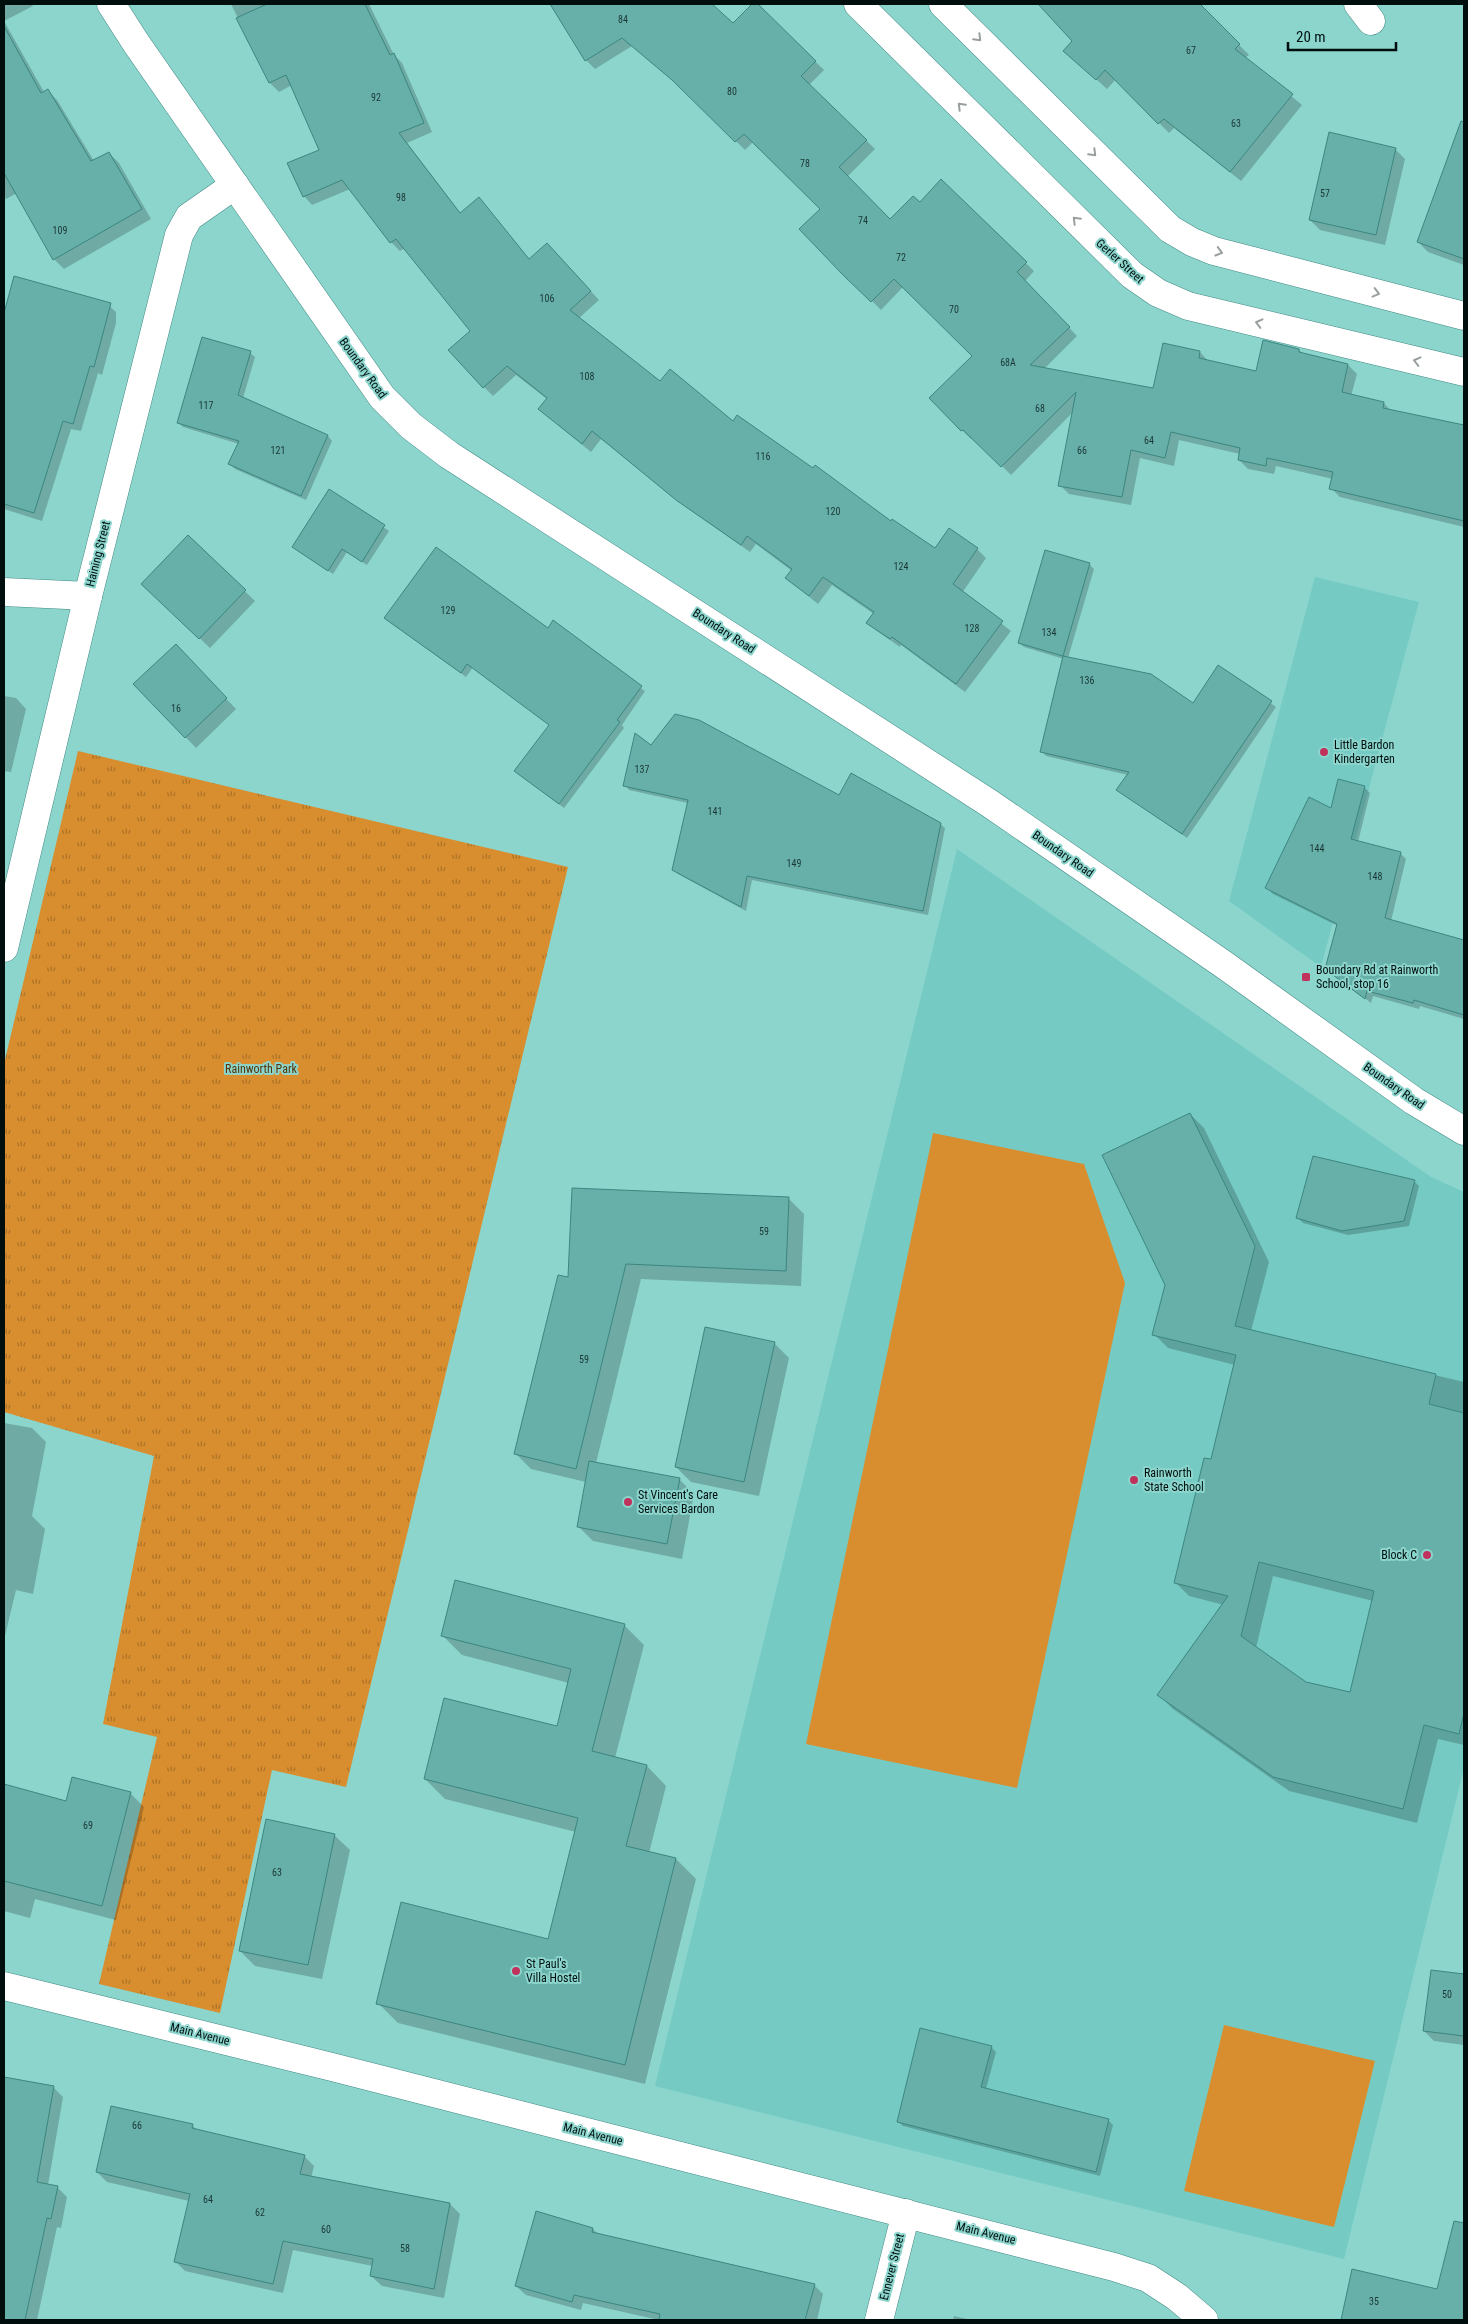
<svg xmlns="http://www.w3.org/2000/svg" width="1468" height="2324" font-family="'Roboto Condensed',sans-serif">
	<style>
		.built { fill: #75cbc3 }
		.grass { fill: url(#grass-tufts) }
		.pitch { fill: #d88e2e }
		.shadow { fill: #0003; fill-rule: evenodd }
		.building { fill: #67b0aa; stroke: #3c8680; fill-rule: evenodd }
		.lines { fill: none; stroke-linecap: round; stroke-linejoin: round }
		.minor-casing { stroke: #408a84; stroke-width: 29 }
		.tertiary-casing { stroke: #408a84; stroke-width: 29 }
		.secondary-casing { stroke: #408a84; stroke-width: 29 }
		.minor { stroke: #fff; stroke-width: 28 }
		.tertiary { stroke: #fff; stroke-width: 28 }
		.secondary { stroke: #fff; stroke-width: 28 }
		.oneway { stroke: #999f9f }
		.poi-dot { fill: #c0315c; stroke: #8bd5cd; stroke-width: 2 }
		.labels { text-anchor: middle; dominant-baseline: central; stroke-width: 4; stroke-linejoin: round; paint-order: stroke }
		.number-label { font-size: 10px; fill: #1a3735 }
		.street-label { font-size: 12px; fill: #000f0e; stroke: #8bd5cd }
		.poi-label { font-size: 12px; fill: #000f0e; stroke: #8bd5cd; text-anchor: start }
		.park-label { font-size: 12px; fill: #543409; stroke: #8bd5cd }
	</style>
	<defs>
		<pattern id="grass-tufts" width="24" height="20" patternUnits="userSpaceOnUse" patternTransform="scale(1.25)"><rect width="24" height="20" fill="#d88e2e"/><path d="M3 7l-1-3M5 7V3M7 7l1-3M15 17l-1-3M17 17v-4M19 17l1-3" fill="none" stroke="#ad7226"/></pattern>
	</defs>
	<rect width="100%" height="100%" fill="#8bd5cd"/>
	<g class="built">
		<path d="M1315 577 1419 602 1321 967 1229 901Z"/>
		<path d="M957 849 1431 1177 1464 1192V1768L1344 2259 655 2086Z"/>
	</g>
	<path class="grass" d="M78 751 568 867 346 1787 272 1770 220 2013 99 1984 157 1737 103 1724 154 1456 4 1412V1064Z"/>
	<g class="pitch">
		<path d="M933 1133 1084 1164 1125 1283 1017 1788 806 1744Z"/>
		<path d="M1224 2025 1375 2061 1334 2227 1184 2191Z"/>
	</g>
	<g class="shadow">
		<path d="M4 4H31L33 6 4 21 44 92 47 90 57 100 94 161 109 153 119 163 151 219 64 269 54 259 17 193 6 199 4 197Z"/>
		<path d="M231 4H369L394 55 402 63 432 132 407 143 461 214 479 199 530 260 556 253 599 300 579 318 660 383 733 423 936 550 977 549 986 558 962 593 1011 631 965 692 901 645 900 647 877 631 868 622 874 614 832 585 818 604 786 578 792 571 756 544 750 552 687 508 601 439 591 452 539 409 547 399 516 375 493 396 484 387 472 331 405 248 400 251 391 242 350 189 312 205 304 196 321 150 292 85 279 92 270 83Z"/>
		<path d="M568 4H710L733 25 756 4 824 70 809 85 875 149 847 177 890 221 920 204 941 181 1034 271 1025 281 1077 336 1044 369 1154 389 1200 352 1209 362 1257 372 1299 350 1303 354 1348 365 1357 374 1351 396 1384 403 1391 411 1464 426V527L1340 497 1331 488 1333 479 1276 466 1274 474 1248 469 1239 460 1240 454 1179 440 1174 466 1140 458 1131 505 1069 494 1060 485 1073 412 1011 475 973 437 971 439 930 398 974 356 903 287 881 310 800 229 822 209 753 142 745 150 683 89 632 46 595 69 586 60 556 11Z"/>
		<path d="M1039 4H1199L1249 55 1245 58 1302 105 1241 181 1174 128 1169 133 1116 79 1107 89 1075 60 1073 41Z"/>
		<path d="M1395 149 1405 159 1385 245 1320 230 1310 220Z"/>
		<path d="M1448 159 1464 165V265L1428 252 1418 242Z"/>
		<path d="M15 278 107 304 116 312V323L102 375 98 373 81 431 71 429 42 521 4 509V318Z"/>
		<path d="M250 353 255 357 243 398 328 436 332 441 306 500 235 469 230 464 239 444 183 427 178 422Z"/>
		<path d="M330 491 389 531 367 565 347 552 333 574 293 547Z"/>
		<path d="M188 536 255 601 210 648 153 594Z"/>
		<path d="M1089 564 1094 569 1068 658 1193 704 1219 667 1276 707 1187 838 1118 790 1128 775 1046 756 1042 751 1064 659 1024 647 1019 643Z"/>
		<path d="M391 623 548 629 645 691 622 725 624 728 564 808 520 775 550 725 473 667 466 677Z"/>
		<path d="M176 646 236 709 196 748 135 684Z"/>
		<path d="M4 696 16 698 26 709 11 772 4 771Z"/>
		<path d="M651 747 940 824 945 828 928 915 752 880 746 911 678 874 673 869 688 803 629 790 625 785Z"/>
		<path d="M1364 787 1370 793 1358 842 1400 853 1406 859 1391 921 1460 940 1464 945V1019L1420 1006 1419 1009 1373 996 1371 1003 1327 969 1338 926 1273 894 1267 888 1332 810Z"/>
		<path d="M1190 1114 1204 1128 1269 1262 1251 1331 1464 1382V1745L1438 1739 1417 1823 1289 1791 1173 1709 1159 1695 1224 1605 1189 1596 1175 1582 1212 1461 1235 1365 1168 1348 1154 1334 1166 1285ZM1273 1576 1373 1601 1351 1693 1306 1683 1256 1648Z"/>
		<path d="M1414 1181 1419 1186 1409 1226 1348 1235 1303 1223 1298 1218Z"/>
		<path d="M789 1199 804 1214 801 1286 641 1279 596 1463 679 1479 694 1494 682 1559 593 1541 578 1526 586 1482 531 1469 516 1454 569 1279Z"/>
		<path d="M774 1343 789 1358 759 1496 691 1482 676 1467Z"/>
		<path d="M4 1423 32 1428 46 1442 32 1516 45 1529 33 1594 16 1590 4 1640Z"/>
		<path d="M624 1625 644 1645 615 1758 647 1766 666 1786 649 1853 676 1859 696 1879 645 2084 398 2023 378 2003 549 1940 576 1832 445 1799 425 1779 557 1728 569 1683 462 1655 442 1635Z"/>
		<path d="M4 1786 67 1802 130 1793 144 1807 116 1920 35 1899 30 1918 4 1911Z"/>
		<path d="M334 1835 350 1850 322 1979 255 1966 240 1951Z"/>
		<path d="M1432 1971 1464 1975V2045L1434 2041 1424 2031Z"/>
		<path d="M991 2047 996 2052 986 2089 1108 2120 1113 2125 1100 2176 903 2126 898 2121Z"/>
		<path d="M4 2078 53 2087 63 2097 48 2185 57 2187 67 2197 61 2228 57 2227 37 2320H4Z"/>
		<path d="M192 2125 197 2130 304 2156 314 2166 311 2178 450 2204 460 2214 444 2298 382 2286 371 2276 373 2266 293 2250 283 2293 185 2271 175 2261 189 2201 107 2182 97 2172Z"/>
		<path d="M593 2229 598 2234 814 2285 823 2294 817 2320H659L583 2303 581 2310 526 2295 516 2286Z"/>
		<path d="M1448 2248 1464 2252V2320H1342L1353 2271 1438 2290Z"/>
		<path d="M954 2316 971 2320H953Z"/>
	</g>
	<g class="building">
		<path d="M267 4H365L390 55 394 53 424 123 399 133 460 213 479 197 529 259 547 243 591 291 570 310 660 381 670 369 733 421 737 415 813 468 815 465 891 521 892 519 935 548 949 528 978 548 953 584 1003 621 956 684 892 637 890 639 866 623 874 612 823 577 809 596 785 578 792 569 747 536 741 545 676 500 592 431 582 444 538 409 547 398 507 366 483 388 448 350 470 331 396 239 390 243 342 180 303 197 287 163 319 150 286 75 269 83 236 18Z"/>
		<path d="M550 4H712L733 23 752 4H758L816 61 801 76 867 140 839 167 890 219 913 196 920 202 941 179 1027 262 1017 272 1070 327 1030 365 1153 388 1163 343 1200 351 1199 358 1256 371 1263 340 1299 349V352L1348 364 1342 392 1384 402 1383 408 1464 425V521L1329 489 1333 472 1267 458 1266 466 1238 460 1240 448 1171 432 1165 458 1131 450 1122 497 1058 486 1076 392 1001 467 963 430 961 431 929 398 972 356 894 279 871 302 843 275 799 229 820 209 744 134 735 142 672 80 622 38 585 61Z"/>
		<path d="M1038 4H1200L1240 44 1235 49 1293 94 1230 172 1164 119 1158 124 1105 70 1096 80 1063 51 1072 41Z"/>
		<path d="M4 26 41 93 48 89 91 161 109 152 142 209 53 260 4 173Z"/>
		<path d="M1461 121 1464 122V259L1417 242Z"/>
		<path d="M1329 132 1396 148 1376 235 1309 220Z"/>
		<path d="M14 276 111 303 94 367 90 366 73 424 63 421 34 513 4 504V313Z"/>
		<path d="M202 337 251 351 238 395 328 435 301 496 228 464 239 441 177 423Z"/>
		<path d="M329 489 385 525 362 562 342 549 328 571 292 547Z"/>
		<path d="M188 535 246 590 199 639 141 584Z"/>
		<path d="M436 547 548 628 553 620 642 686 617 720 620 722 559 804 514 771 549 725 467 664 461 673 384 618Z"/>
		<path d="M1045 550 1090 563 1063 656 1018 643Z"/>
		<path d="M176 644 227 698 185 738 133 684Z"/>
		<path d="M1063 656 1151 674 1193 703 1218 665 1272 701 1182 834 1116 790 1129 772 1040 752Z"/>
		<path d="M675 714 699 720 839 795 851 773 941 823 923 911 747 876 741 907 672 870 688 800 623 786 635 733 651 745Z"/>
		<path d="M1338 779 1365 786 1351 839 1401 852 1385 918 1464 940V1015L1414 1000 1413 1003 1367 991 1365 999 1325 969 1337 924 1265 888 1309 797 1331 808Z"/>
		<path d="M1190 1113 1255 1246 1235 1326 1436 1374 1429 1404 1464 1413V1713L1459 1734 1424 1725 1403 1809 1273 1777 1157 1695 1228 1596 1174 1583 1204 1458 1211 1459 1236 1355 1152 1335 1165 1285 1102 1155ZM1259 1562 1374 1591 1350 1692 1306 1682 1241 1636Z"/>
		<path d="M1313 1156 1415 1180 1404 1221 1342 1231 1296 1218Z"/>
		<path d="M572 1188 789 1197 786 1271 626 1264 576 1469 514 1454 558 1275 568 1277Z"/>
		<path d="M705 1327 775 1342 744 1482 675 1467Z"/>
		<path d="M589 1461 680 1478 667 1544 577 1527Z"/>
		<path d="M455 1580 625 1624 592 1751 647 1765 626 1846 676 1858 625 2065 376 2004 401 1902 548 1939 578 1818 424 1779 444 1698 557 1726 571 1669 441 1636Z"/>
		<path d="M72 1777 131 1792 102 1906 4 1881V1784L66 1801Z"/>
		<path d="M266 1819 335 1834 308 1965 239 1951Z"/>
		<path d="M1431 1970 1464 1974V2036L1423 2031Z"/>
		<path d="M920 2028 992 2046 981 2087 1109 2119 1096 2172 897 2122Z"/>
		<path d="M4 2077 54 2086 37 2182 58 2186 51 2219 47 2218 25 2320H4Z"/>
		<path d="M111 2106 193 2124 192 2128 305 2155 300 2174 450 2203 434 2289 370 2276 373 2259 283 2241 273 2284 174 2262 190 2194 96 2172Z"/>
		<path d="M536 2211 593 2228 592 2232 815 2284 805 2320H659L660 2314 574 2295 572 2302 515 2286Z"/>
		<path d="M1454 2221 1464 2223V2320H1341L1352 2269 1437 2289Z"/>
	</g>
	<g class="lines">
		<g class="minor-casing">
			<g id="minor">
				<path d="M858 4 1132 275 1158 293 1188 306 1464 372"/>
				<path d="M943 4 1170 229 1192 242 1214 251 1464 316"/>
				<path d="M1358 4 1371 21"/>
				<path d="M4 592 88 596"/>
				<path d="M879 2320 906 2213"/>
			</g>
		</g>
		<g class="tertiary-casing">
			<g id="tertiary">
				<path d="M4 948 88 596 179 235 189 217 235 185"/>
				<path d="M4 1986 332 2067 1114 2267 1148 2278 1177 2297 1204 2320"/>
			</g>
		</g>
		<g class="secondary-casing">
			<path id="secondary" d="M111 4 136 43 382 397 411 426 449 455 989 803 1223 964 1414 1101 1464 1131"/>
		</g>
		<use href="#minor" class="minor"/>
		<use href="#tertiary" class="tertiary"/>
		<use href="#secondary" class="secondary"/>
	</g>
	<defs><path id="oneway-chevron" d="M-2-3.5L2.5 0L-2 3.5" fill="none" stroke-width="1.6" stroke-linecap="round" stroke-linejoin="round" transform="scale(1.25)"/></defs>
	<g class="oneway">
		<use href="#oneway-chevron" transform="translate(978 38) rotate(45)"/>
		<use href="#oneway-chevron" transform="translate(961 106) rotate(-135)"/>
		<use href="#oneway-chevron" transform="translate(1093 153) rotate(45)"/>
		<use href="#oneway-chevron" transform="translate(1076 220) rotate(-135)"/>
		<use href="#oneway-chevron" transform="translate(1219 252) rotate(16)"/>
		<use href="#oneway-chevron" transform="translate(1376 293) rotate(15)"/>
		<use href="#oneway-chevron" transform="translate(1259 323) rotate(-166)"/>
		<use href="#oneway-chevron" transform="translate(1417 361) rotate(-166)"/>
	</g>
	<g class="poi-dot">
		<circle cx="1324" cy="752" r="5"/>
		<rect x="1301" y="972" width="10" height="10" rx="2.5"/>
		<circle cx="1134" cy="1480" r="5"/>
		<circle cx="628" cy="1502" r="5"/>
		<circle cx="1427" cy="1555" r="5"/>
		<circle cx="516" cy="1971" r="5"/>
	</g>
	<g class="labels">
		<g class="number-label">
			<text x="623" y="19">84</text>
			<text x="1191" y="50">67</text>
			<text x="732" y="91">80</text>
			<text x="376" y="97">92</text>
			<text x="1236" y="123">63</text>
			<text x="805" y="163">78</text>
			<text x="1325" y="193">57</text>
			<text x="401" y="197">98</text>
			<text x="863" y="220">74</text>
			<text x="60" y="230">109</text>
			<text x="901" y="257">72</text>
			<text x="547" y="298">106</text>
			<text x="954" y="309">70</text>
			<text x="1008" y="362">68A</text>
			<text x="587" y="376">108</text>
			<text x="206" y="405">117</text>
			<text x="1040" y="408">68</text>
			<text x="1149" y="440">64</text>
			<text x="278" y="450">121</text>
			<text x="1082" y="450">66</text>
			<text x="763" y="456">116</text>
			<text x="833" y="511">120</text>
			<text x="901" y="566">124</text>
			<text x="448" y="610">129</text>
			<text x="972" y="628">128</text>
			<text x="1049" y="632">134</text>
			<text x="1087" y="680">136</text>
			<text x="176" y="708">16</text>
			<text x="642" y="769">137</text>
			<text x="715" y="811">141</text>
			<text x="1317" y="848">144</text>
			<text x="794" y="863">149</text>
			<text x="1375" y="876">148</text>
			<text x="764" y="1231">59</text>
			<text x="584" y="1359">59</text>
			<text x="88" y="1825">69</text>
			<text x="277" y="1872">63</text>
			<text x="1447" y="1994">50</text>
			<text x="137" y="2125">66</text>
			<text x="208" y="2199">64</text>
			<text x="260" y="2212">62</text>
			<text x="326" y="2229">60</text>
			<text x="405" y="2248">58</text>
			<text x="1374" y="2301">35</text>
		</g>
		<g class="street-label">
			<text transform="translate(1120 261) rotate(42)">Gerler Street</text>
			<text transform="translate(363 368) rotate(54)">Boundary Road</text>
			<text transform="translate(98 554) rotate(-76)">Haining Street</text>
			<text transform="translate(724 631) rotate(33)">Boundary Road</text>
			<text transform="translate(1063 854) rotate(35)">Boundary Road</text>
			<text transform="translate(1394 1086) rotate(35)">Boundary Road</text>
			<text transform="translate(200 2034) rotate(14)">Main Avenue</text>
			<text transform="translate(593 2134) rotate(14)">Main Avenue</text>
			<text transform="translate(986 2233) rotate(14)">Main Avenue</text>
			<text transform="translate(892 2267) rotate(-76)">Ennever Street</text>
		</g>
		<g class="poi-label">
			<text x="1334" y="745">Little Bardon<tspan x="1334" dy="14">Kindergarten</tspan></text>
			<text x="1316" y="970">Boundary Rd at Rainworth<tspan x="1316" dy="14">School, stop 16</tspan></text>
			<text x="1144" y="1473">Rainworth<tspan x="1144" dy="14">State School</tspan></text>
			<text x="638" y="1495">St Vincent's Care<tspan x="638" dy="14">Services Bardon</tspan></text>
			<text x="1417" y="1555" text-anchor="end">Block C</text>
			<text x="526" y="1964">St Paul's<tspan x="526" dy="14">Villa Hostel</tspan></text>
		</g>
		<g class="park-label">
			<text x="261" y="1069">Rainworth Park</text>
		</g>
	</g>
	<rect width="1468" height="2324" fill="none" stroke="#000f0e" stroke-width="10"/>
	<path d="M1288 42v8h108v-8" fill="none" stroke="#000f0e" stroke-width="2.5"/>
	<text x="1296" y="42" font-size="15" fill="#000f0e" stroke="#8bd5cd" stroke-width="4" paint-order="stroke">20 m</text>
</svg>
